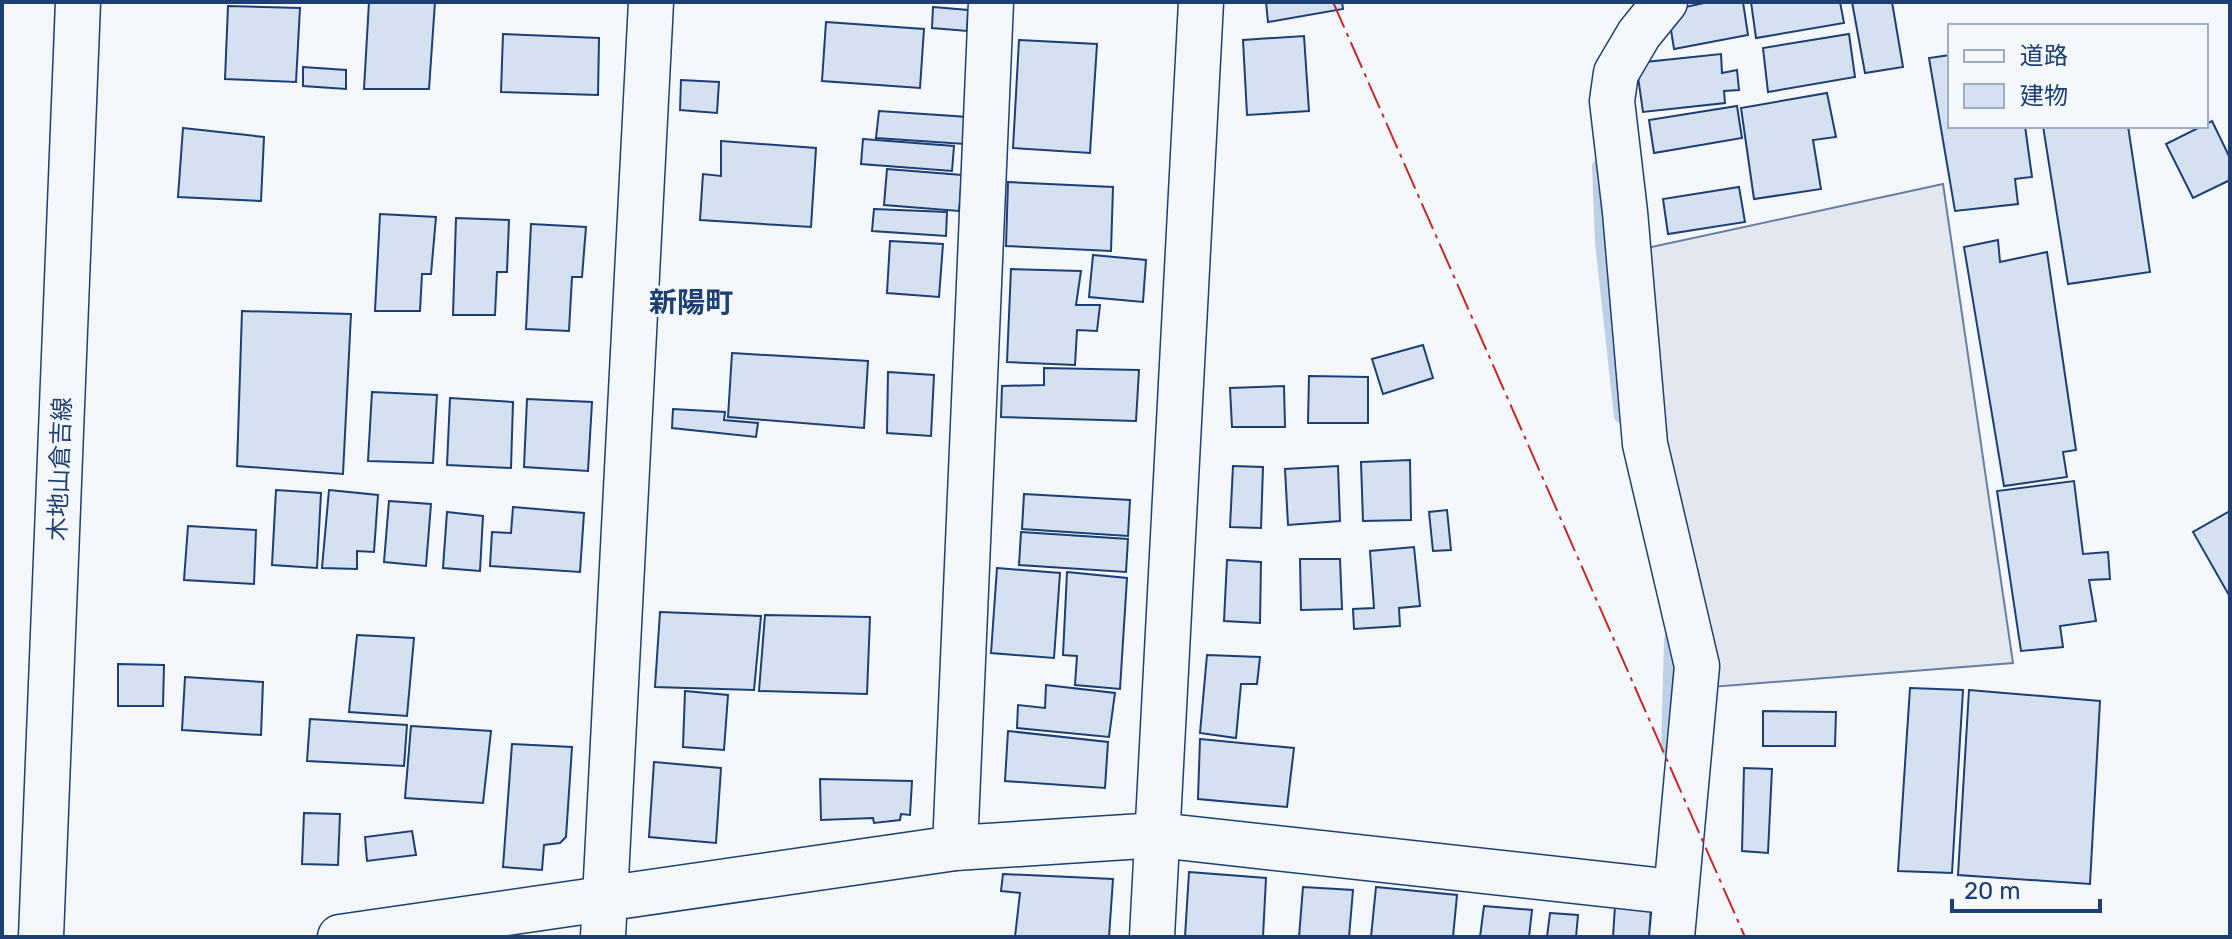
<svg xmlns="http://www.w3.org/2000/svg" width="2232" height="939" font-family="Rubik,'Noto Sans JP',sans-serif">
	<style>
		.parking { fill: #e3e8f0; stroke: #687fa3; stroke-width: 2 }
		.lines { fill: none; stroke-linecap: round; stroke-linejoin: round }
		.stream { stroke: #bed0e5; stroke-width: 14 }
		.building { fill: #d5e0f0; stroke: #1d3f73; stroke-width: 2 }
		.minor-casing { stroke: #1d3f73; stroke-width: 47 }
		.major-casing { stroke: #1d3f73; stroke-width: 47 }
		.minor { stroke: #f4f7fb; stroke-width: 44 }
		.major { stroke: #f4f7fb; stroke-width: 44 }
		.power { stroke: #c62828; stroke-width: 2; stroke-dasharray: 28 6 4 6; stroke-linecap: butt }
		.labels { text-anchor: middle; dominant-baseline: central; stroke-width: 6; stroke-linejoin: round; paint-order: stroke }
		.street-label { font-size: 24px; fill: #1d3f73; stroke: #f4f7fb }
		.quarter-label { font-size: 28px; font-weight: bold; fill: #1d3f73; stroke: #f4f7fb }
	</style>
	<rect width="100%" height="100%" fill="#f4f7fb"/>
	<path class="parking" d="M1943 184 2013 663 1711 687 1692 613 1633 251Z"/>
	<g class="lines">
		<g class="stream">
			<path d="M1599 166 1602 242 1621 416"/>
			<path d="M1668 750 1671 639"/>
		</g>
	</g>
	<g class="building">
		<path d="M369 2H435L429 89H364Z"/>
		<path d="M1266 2H1342L1343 9 1268 22Z"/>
		<path d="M1708 2H1743L1748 35 1674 49 1668 11Z"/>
		<path d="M1751 2H1840L1844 23 1756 38Z"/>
		<path d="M1852 2H1892L1903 67 1865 73Z"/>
		<path d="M228 6 300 8 296 82 225 79Z"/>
		<path d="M933 7 968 10 967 31 932 28Z"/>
		<path d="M826 22 924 29 920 88 822 81Z"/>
		<path d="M503 34 599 38 598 95 501 92Z"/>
		<path d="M1849 34 1855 77 1768 92 1763 48Z"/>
		<path d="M1304 36 1309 111 1247 115 1243 40Z"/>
		<path d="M1019 40 1097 44 1090 153 1013 148Z"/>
		<path d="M1721 54 1722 73 1737 70 1739 90 1724 91 1725 103 1643 112 1636 63Z"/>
		<path d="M1950 55V126H2025L2032 177 2015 179 2018 204 1955 211 1929 58Z"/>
		<path d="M303 67 346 70V89L303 86Z"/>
		<path d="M681 80 719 82 717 113 680 110Z"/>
		<path d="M1827 93 1836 137 1813 140 1821 189 1754 199 1741 108Z"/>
		<path d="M1737 106 1742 138 1654 153 1649 120Z"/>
		<path d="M879 111 968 117 965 144 876 138Z"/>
		<path d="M2212 121 2230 158V180L2193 198 2166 144Z"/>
		<path d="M2043 126H2128L2150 272 2068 284Z"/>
		<path d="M183 128 264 137 261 201 178 197Z"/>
		<path d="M863 139 954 146 952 171 861 164Z"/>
		<path d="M721 141 816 148 811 227 700 220 703 174 721 176Z"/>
		<path d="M887 169 962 175 959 211 884 205Z"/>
		<path d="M1008 182 1113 187 1111 251 1006 246Z"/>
		<path d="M1739 187 1745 222 1668 234 1663 199Z"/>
		<path d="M874 209 947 212 946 236 872 231Z"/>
		<path d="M380 214 436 217 431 274H422L420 311H375Z"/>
		<path d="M456 218 509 220 507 272H497L495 315H453Z"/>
		<path d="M531 224 586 227 582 277H572L569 331 526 329Z"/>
		<path d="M1998 240 2000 262 2047 252 2076 450 2063 452 2067 477 2004 486 1964 247Z"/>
		<path d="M890 241 943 244 939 297 887 293Z"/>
		<path d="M1093 255 1146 260 1143 302 1089 297Z"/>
		<path d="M1011 269 1081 271 1076 305H1100L1097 331 1077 330 1075 365 1007 362Z"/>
		<path d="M242 311 351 314 343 474 237 466Z"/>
		<path d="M1423 345 1433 378 1383 394 1372 359Z"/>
		<path d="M732 353 868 361 864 428 728 417Z"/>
		<path d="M1044 368 1139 370 1136 421 1001 417 1002 386 1044 385Z"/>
		<path d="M888 372 934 375 931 436 887 433Z"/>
		<path d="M1309 376 1368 377V423H1308Z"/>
		<path d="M1284 386 1285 427H1232L1230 388Z"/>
		<path d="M372 392 437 395 433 463 368 461Z"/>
		<path d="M450 398 513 402 511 468 447 465Z"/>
		<path d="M527 399 592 402 588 471 524 467Z"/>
		<path d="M673 409 725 412 724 420 758 423 756 437 672 428Z"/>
		<path d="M1410 460 1411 520 1363 521 1361 462Z"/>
		<path d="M1233 466 1263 467 1261 528 1230 527Z"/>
		<path d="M1338 466 1340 521 1288 525 1285 469Z"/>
		<path d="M2074 481 2083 554 2108 552 2110 579 2089 580 2096 621 2060 626 2063 647 2021 651 1997 491Z"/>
		<path d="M276 490 321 493 317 568 272 565Z"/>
		<path d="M329 490 378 495 374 552 357 551V569L322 568Z"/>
		<path d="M1024 494 1130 500 1128 536 1022 529Z"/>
		<path d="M389 501 431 504 426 566 384 562Z"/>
		<path d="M513 507 584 513 580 572 490 566 492 532 511 533Z"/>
		<path d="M1447 510 1451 550 1433 551 1429 512Z"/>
		<path d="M2230 511V597L2193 532Z"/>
		<path d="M447 512 483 516 480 571 443 568Z"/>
		<path d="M188 526 256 530 254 584 184 580Z"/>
		<path d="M1021 532 1128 539 1126 572 1019 565Z"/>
		<path d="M1414 547 1420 606 1399 608 1400 626 1354 629 1353 609 1374 608 1370 551Z"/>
		<path d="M1300 559H1340L1342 609 1301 610Z"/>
		<path d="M1227 560 1261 562 1260 623 1224 621Z"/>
		<path d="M997 568 1060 573 1054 658 991 653Z"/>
		<path d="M1067 572 1127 578 1120 689 1075 685 1077 656 1063 655Z"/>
		<path d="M660 612 761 616 754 690 655 687Z"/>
		<path d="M765 615 870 617 867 694 759 691Z"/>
		<path d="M357 635 414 638 407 716 349 712Z"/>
		<path d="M1207 655 1260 657 1257 684H1241L1236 738 1200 733Z"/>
		<path d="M118 664 164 665 163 706H118Z"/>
		<path d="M185 677 263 682 261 735 182 730Z"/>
		<path d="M1046 685 1115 693 1109 737 1017 728 1018 705 1045 708Z"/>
		<path d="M1910 688 1963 690 1952 873 1898 871Z"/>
		<path d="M1969 690 2100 701 2090 884 1958 875Z"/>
		<path d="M685 691 728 695 724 750 683 747Z"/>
		<path d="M1763 711 1836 712 1835 746H1763Z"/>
		<path d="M310 719 407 725 404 766 307 761Z"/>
		<path d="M411 726 491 731 483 803 405 798Z"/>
		<path d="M1008 731 1108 742 1105 788 1005 781Z"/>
		<path d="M1200 739 1294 748 1287 807 1198 799Z"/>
		<path d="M512 744 572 747 566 837 560 843 544 845 542 870 503 867Z"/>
		<path d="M654 762 721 768 716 843 649 837Z"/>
		<path d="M1744 768 1772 769 1768 853 1742 851Z"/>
		<path d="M820 779 912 781 910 815 901 814 900 820 874 823 873 818 821 820Z"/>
		<path d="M304 813 340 814 338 865 302 864Z"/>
		<path d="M412 831 416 855 367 861 365 837Z"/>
		<path d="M1189 872 1266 878 1263 937H1185Z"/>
		<path d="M1003 874 1113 879 1109 937H1015L1020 893 1001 891Z"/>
		<path d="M1303 887 1353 890 1349 937H1299Z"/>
		<path d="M1376 887 1457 895 1453 937H1371Z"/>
		<path d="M1484 906 1532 910 1529 937H1480Z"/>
		<path d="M1615 906 1651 908 1649 937H1613Z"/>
		<path d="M1550 913 1578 915 1576 937H1547Z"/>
	</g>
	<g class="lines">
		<g class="minor-casing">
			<g id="minor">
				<path d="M1665 2 1639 34 1616 73 1612 101 1625 212 1645 444 1697 666 1672 937"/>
				<path d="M955 848 991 2"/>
				<path d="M340 937 955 848 1158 835 1674 892"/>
				<path d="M603 937 651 2"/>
				<path d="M1152 937 1201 2"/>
			</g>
		</g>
		<g class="major-casing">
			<path id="major" d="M41 937 78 2"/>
		</g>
		<use href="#minor" class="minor"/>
		<use href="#major" class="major"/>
		<path class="power" d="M1333 2 1745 937"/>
	</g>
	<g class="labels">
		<g class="street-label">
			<text transform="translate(60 469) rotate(-88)">木地山倉吉線</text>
		</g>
		<g class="quarter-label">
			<text x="691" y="302">新陽町</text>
		</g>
	</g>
	<rect width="2232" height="939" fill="none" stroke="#1d3f73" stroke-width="8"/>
	<rect x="1948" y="24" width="260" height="104" fill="#f4f7fb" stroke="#9eadc5" stroke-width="2"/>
	<rect x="1964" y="50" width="40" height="12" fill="#f4f7fb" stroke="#9eadc5" stroke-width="2"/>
	<text x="2020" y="64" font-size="24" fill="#1d3f73">道路</text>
	<rect x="1964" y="84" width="40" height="24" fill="#d5e0f0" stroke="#9eadc5" stroke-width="2"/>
	<text x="2020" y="104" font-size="24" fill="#1d3f73">建物</text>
	<path d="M1952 899v12h148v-12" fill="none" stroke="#1d3f73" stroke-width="4"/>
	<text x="1964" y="899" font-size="24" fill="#1d3f73" stroke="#f4f7fb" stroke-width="6" paint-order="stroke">20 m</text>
</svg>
